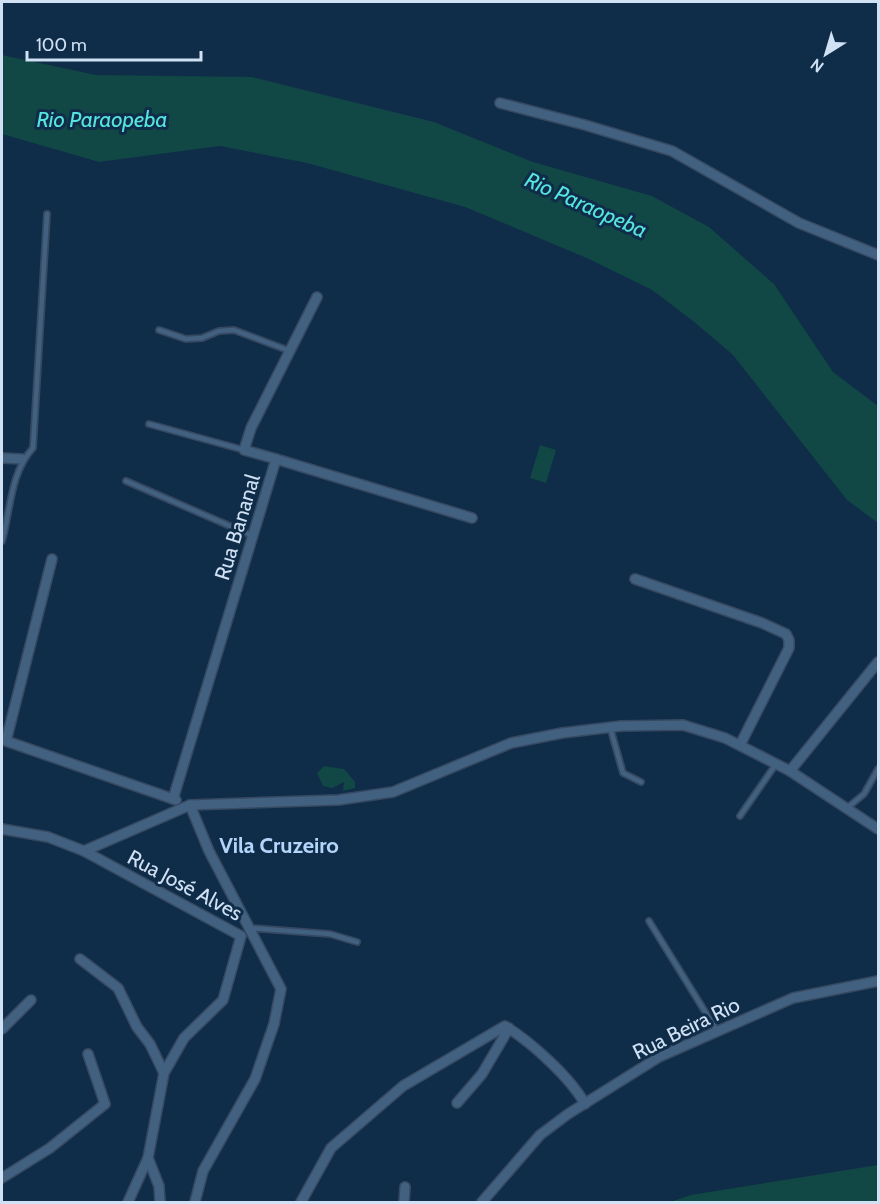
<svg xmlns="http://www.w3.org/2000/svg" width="880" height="1204" font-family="Cabin,sans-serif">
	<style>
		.water { fill: #114745 }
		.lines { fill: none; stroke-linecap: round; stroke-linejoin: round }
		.service-casing { stroke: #364961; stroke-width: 8 }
		.minor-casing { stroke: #364961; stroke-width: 12 }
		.service { stroke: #426080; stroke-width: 4.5 }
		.minor { stroke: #426080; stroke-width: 9 }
		.labels { text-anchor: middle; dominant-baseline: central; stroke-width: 6; stroke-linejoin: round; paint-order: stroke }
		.street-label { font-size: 21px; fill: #d0e1f4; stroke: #0f2c49 }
		.water-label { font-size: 22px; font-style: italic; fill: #55e4df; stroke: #0f2c49 }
		.neighbourhood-label { font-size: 22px; font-weight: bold; fill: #b3d5fa; stroke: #0f2c49 }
	</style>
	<rect width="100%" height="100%" fill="#0f2c49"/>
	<g class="water">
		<path d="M2 55 96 75 252 77 434 122 533 162 652 196 709 227 774 284 833 372 878 406V523L847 500 733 355 693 321 652 290 589 259 465 207 307 163 220 146 99 162 2 134Z"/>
		<path d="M540 445 556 450 546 483 530 478Z"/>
		<path d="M324 766 344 769 355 782V788L343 791 344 782 332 788 323 786 317 773Z"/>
		<path d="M878 1165V1202H670L691 1195Z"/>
	</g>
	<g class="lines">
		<g class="service-casing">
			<g id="service">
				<path d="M159 330 186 339 202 338 219 331 234 330 290 351"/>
				<path d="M149 424 244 450"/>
				<path d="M126 481 253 536"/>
				<path d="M2 541C11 509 10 473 33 448L47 214"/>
				<path d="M610 727 623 773 641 782"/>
				<path d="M847 808 864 794 878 769"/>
				<path d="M740 816 776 764"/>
				<path d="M649 921 717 1031"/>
				<path d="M250 928 330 934 357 942"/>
			</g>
		</g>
		<g class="minor-casing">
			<g id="minor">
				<path d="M500 103 585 125 672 151 799 223 878 255"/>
				<path d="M2 458 22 459"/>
				<path d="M276 459 472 518"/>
				<path d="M52 559 6 741 176 800"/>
				<path d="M635 579 762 623 786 634 789 640V648L740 745"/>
				<path d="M790 771 878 662"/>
				<path d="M173 799 276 459 244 450 251 428 317 297"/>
				<path d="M190 805 209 851 281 989 274 1024 255 1079 203 1171 195 1202"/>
				<path d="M2 829 48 837 84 851 241 936 223 1000 184 1038 164 1073 148 1158 128 1202"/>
				<path d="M84 851 190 805 338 800 393 792 511 743 562 733 621 726 683 725 725 738 790 771 878 829"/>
				<path d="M80 959 118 988 137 1027 150 1044 164 1073"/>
				<path d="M2 1029 31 1000"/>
				<path d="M457 1103 482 1074 509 1028"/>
				<path d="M148 1158 159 1186 160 1202"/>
				<path d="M2 1178 50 1148 105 1104 88 1054"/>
				<path d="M301 1202 331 1148 403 1086 505 1026C531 1042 570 1077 585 1104"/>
				<path d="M404 1202 405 1187"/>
				<path d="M482 1202 540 1135 568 1114 659 1057 793 998 878 981"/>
			</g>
		</g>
		<use href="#service" class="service"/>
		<use href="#minor" class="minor"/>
	</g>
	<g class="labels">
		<g class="street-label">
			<text transform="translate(237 527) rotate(-73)">Rua Bananal</text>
			<text transform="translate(185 885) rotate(28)">Rua José Alves</text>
			<text transform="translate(686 1028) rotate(-26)">Rua Beira Rio</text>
		</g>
		<g class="water-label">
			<text x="102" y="119">Rio Paraopeba</text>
			<text transform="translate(586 205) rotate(24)">Rio Paraopeba</text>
		</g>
		<g class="neighbourhood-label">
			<text x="279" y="845">Vila Cruzeiro</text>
		</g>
	</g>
	<rect width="880" height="1204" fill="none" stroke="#d0e1f4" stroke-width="6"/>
	<g transform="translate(826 54) rotate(217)" stroke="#0f2c49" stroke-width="4.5" paint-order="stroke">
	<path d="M0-4.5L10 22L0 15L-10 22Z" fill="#d0e1f4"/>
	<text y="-9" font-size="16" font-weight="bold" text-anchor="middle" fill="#d0e1f4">N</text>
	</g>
	<path d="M27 51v9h174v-9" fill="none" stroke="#d0e1f4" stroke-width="3"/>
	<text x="36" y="51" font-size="18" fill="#d0e1f4" stroke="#0f2c49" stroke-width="4.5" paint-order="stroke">100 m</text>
</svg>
